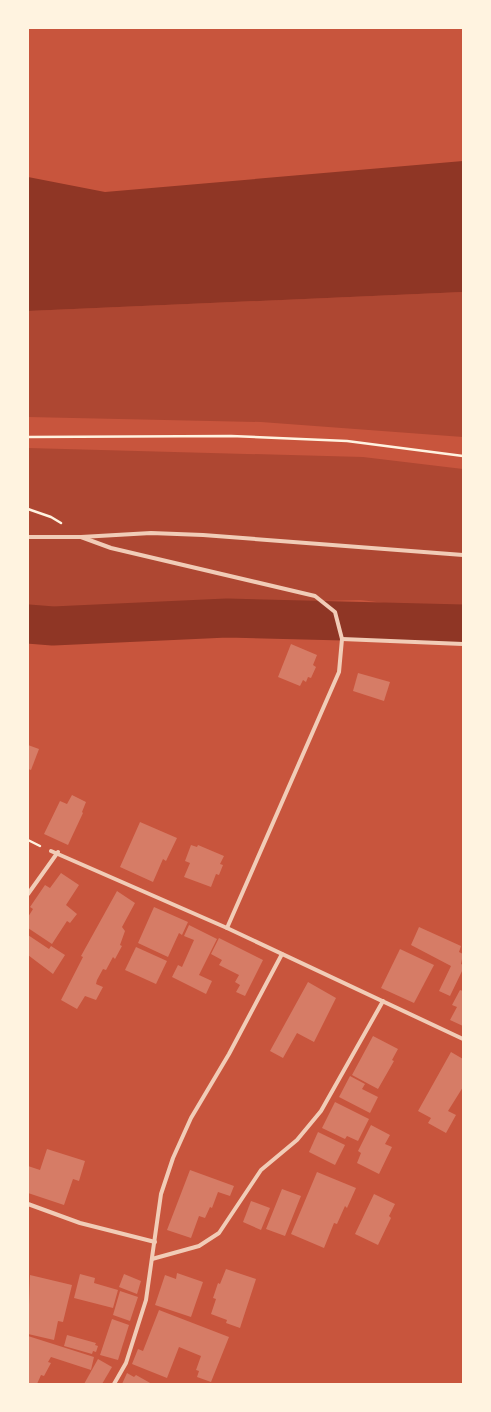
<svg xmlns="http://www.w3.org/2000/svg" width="491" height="1412" font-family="'Noto Sans',sans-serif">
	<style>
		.green { fill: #ae4732 }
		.water { fill: #8f3625 }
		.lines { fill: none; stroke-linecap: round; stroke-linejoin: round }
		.river { stroke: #8f3625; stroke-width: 39 }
		.building { fill: #d67c66 }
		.path { stroke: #fff3e0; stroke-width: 2.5 }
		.minor { stroke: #f1ccb7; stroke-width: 4 }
	</style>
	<rect width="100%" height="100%" fill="#c8553d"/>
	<g class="green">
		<path d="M463 292V437L261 422 28 417V311Z"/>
		<path d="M28 448 363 457 463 469V613L361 600 28 608Z"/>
	</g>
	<path class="water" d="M463 161V292L28 311V177L105 192Z"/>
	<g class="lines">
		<path class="river" d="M28 624 53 626 227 618 463 624"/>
	</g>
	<g class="building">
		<path d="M291 644 317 655 313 665 316 667 311 678 308 677 306 682 303 680 300 686 278 677Z"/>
		<path d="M358 673 390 682 384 701 353 691Z"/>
		<path d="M28 745 39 749 31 770 28 769Z"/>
		<path d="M72 795 86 802 82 812 83 813 68 845 44 834 60 801 67 804Z"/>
		<path d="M140 822 177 838 166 861 163 859 153 882 120 867Z"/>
		<path d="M191 845 197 847 198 845 224 856 220 864 223 865 219 875 216 874 211 887 184 877 190 863 185 861Z"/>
		<path d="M61 873 79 885 66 905 77 914 70 923 67 921 52 944 28 928V917L33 909 30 907 45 885 50 888Z"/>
		<path d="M117 891 135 903 122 927 125 931 120 945 122 946 115 959 113 957 106 970 103 969 97 980 96 984 103 987 96 1000 85 996 77 1009 61 1000 83 957 81 956Z"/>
		<path d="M154 907 188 922 182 935 179 933 168 957 138 943Z"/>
		<path d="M189 925 217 939 199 975 212 981 206 994 172 977 178 965 182 967 194 940 184 936Z"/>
		<path d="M419 927 461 946 459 952 463 954 461 964 463 965V969L450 996 439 991 451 966 411 945Z"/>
		<path d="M28 935 49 949 51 946 65 955 53 974 28 955Z"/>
		<path d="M219 938 263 960 245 996 236 992 240 985 235 982 239 975 219 965 222 960 211 954Z"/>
		<path d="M136 947 167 961 156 984 125 970Z"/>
		<path d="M400 949 434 965 414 1003 381 988Z"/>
		<path d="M308 982 336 998 314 1042 297 1033 283 1058 270 1051Z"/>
		<path d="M460 990 463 991V1026L450 1020 457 1007 452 1005Z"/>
		<path d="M373 1036 398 1049 392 1060 394 1061 378 1089 352 1075Z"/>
		<path d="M451 1052 463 1059V1087L448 1111 456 1115 446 1133 428 1123 431 1118 418 1111Z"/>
		<path d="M350 1076 365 1084 362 1089 378 1097 370 1113 339 1097Z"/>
		<path d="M335 1102 369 1119 358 1141 347 1136 345 1139 322 1128Z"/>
		<path d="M371 1125 390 1135 385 1144 392 1147 379 1174 357 1163 361 1153 358 1151Z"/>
		<path d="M318 1132 345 1145 335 1165 309 1152Z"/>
		<path d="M47 1149 85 1161 79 1181 73 1179 64 1205 28 1193V1166L40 1170Z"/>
		<path d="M190 1170 234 1186 230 1196 218 1192 212 1208 210 1207 205 1218 199 1216 191 1238 167 1230Z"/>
		<path d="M317 1172 356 1188 347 1208 345 1206 337 1224 334 1223 324 1248 291 1234Z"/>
		<path d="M282 1189 301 1196 285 1236 266 1229Z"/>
		<path d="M374 1194 395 1204 389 1216 391 1218 378 1245 355 1234Z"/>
		<path d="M251 1201 270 1208 261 1230 243 1222Z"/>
		<path d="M226 1269 256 1279 240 1328 226 1323 227 1320 211 1314 216 1299 213 1298 218 1283 220 1284Z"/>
		<path d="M177 1273 203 1282 191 1317 155 1305 165 1275 176 1279Z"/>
		<path d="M80 1274 95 1278 94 1283 118 1290 113 1308 74 1298Z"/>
		<path d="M124 1274 141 1281 137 1294 119 1287Z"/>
		<path d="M30 1275 72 1285 63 1322 58 1321 54 1340 28 1334Z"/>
		<path d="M120 1291 138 1297 130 1321 113 1315Z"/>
		<path d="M159 1310 229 1337 211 1382 197 1377 199 1371 196 1370 201 1356 179 1347 167 1378 132 1364 138 1349 143 1351Z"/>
		<path d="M112 1319 129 1325 118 1360 100 1355Z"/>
		<path d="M67 1335 96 1343 95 1345 98 1346 96 1352 93 1351 92 1354 64 1346Z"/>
		<path d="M28 1336 94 1357 91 1370 51 1357 48 1362 51 1363 44 1376 41 1375 37 1384H28Z"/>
		<path d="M98 1359 112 1367 102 1384H84Z"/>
		<path d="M127 1373 134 1377 136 1375 152 1384H122Z"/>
	</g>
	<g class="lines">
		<g class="path">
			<path d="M28 437 231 436 347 441 463 456"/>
			<path d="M28 509 51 517 61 523"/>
			<path d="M28 840 40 846"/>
		</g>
		<g class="minor">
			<path d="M28 537H81L151 533 203 535 463 555"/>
			<path d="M81 537 111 548 315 596 335 612 342 639 339 672 227 928"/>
			<path d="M342 639 463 644"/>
			<path d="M51 851 227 928 463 1039"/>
			<path d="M28 894 58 852"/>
			<path d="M28 1204 80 1223 155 1242"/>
			<path d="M152 1259 199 1246 219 1233 261 1170 297 1140 321 1111 383 1001"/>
			<path d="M114 1384 126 1363 146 1300 161 1194 173 1158 191 1118 229 1054 282 954"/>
		</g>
	</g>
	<rect width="491" height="1412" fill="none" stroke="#fff3e0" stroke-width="58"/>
</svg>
